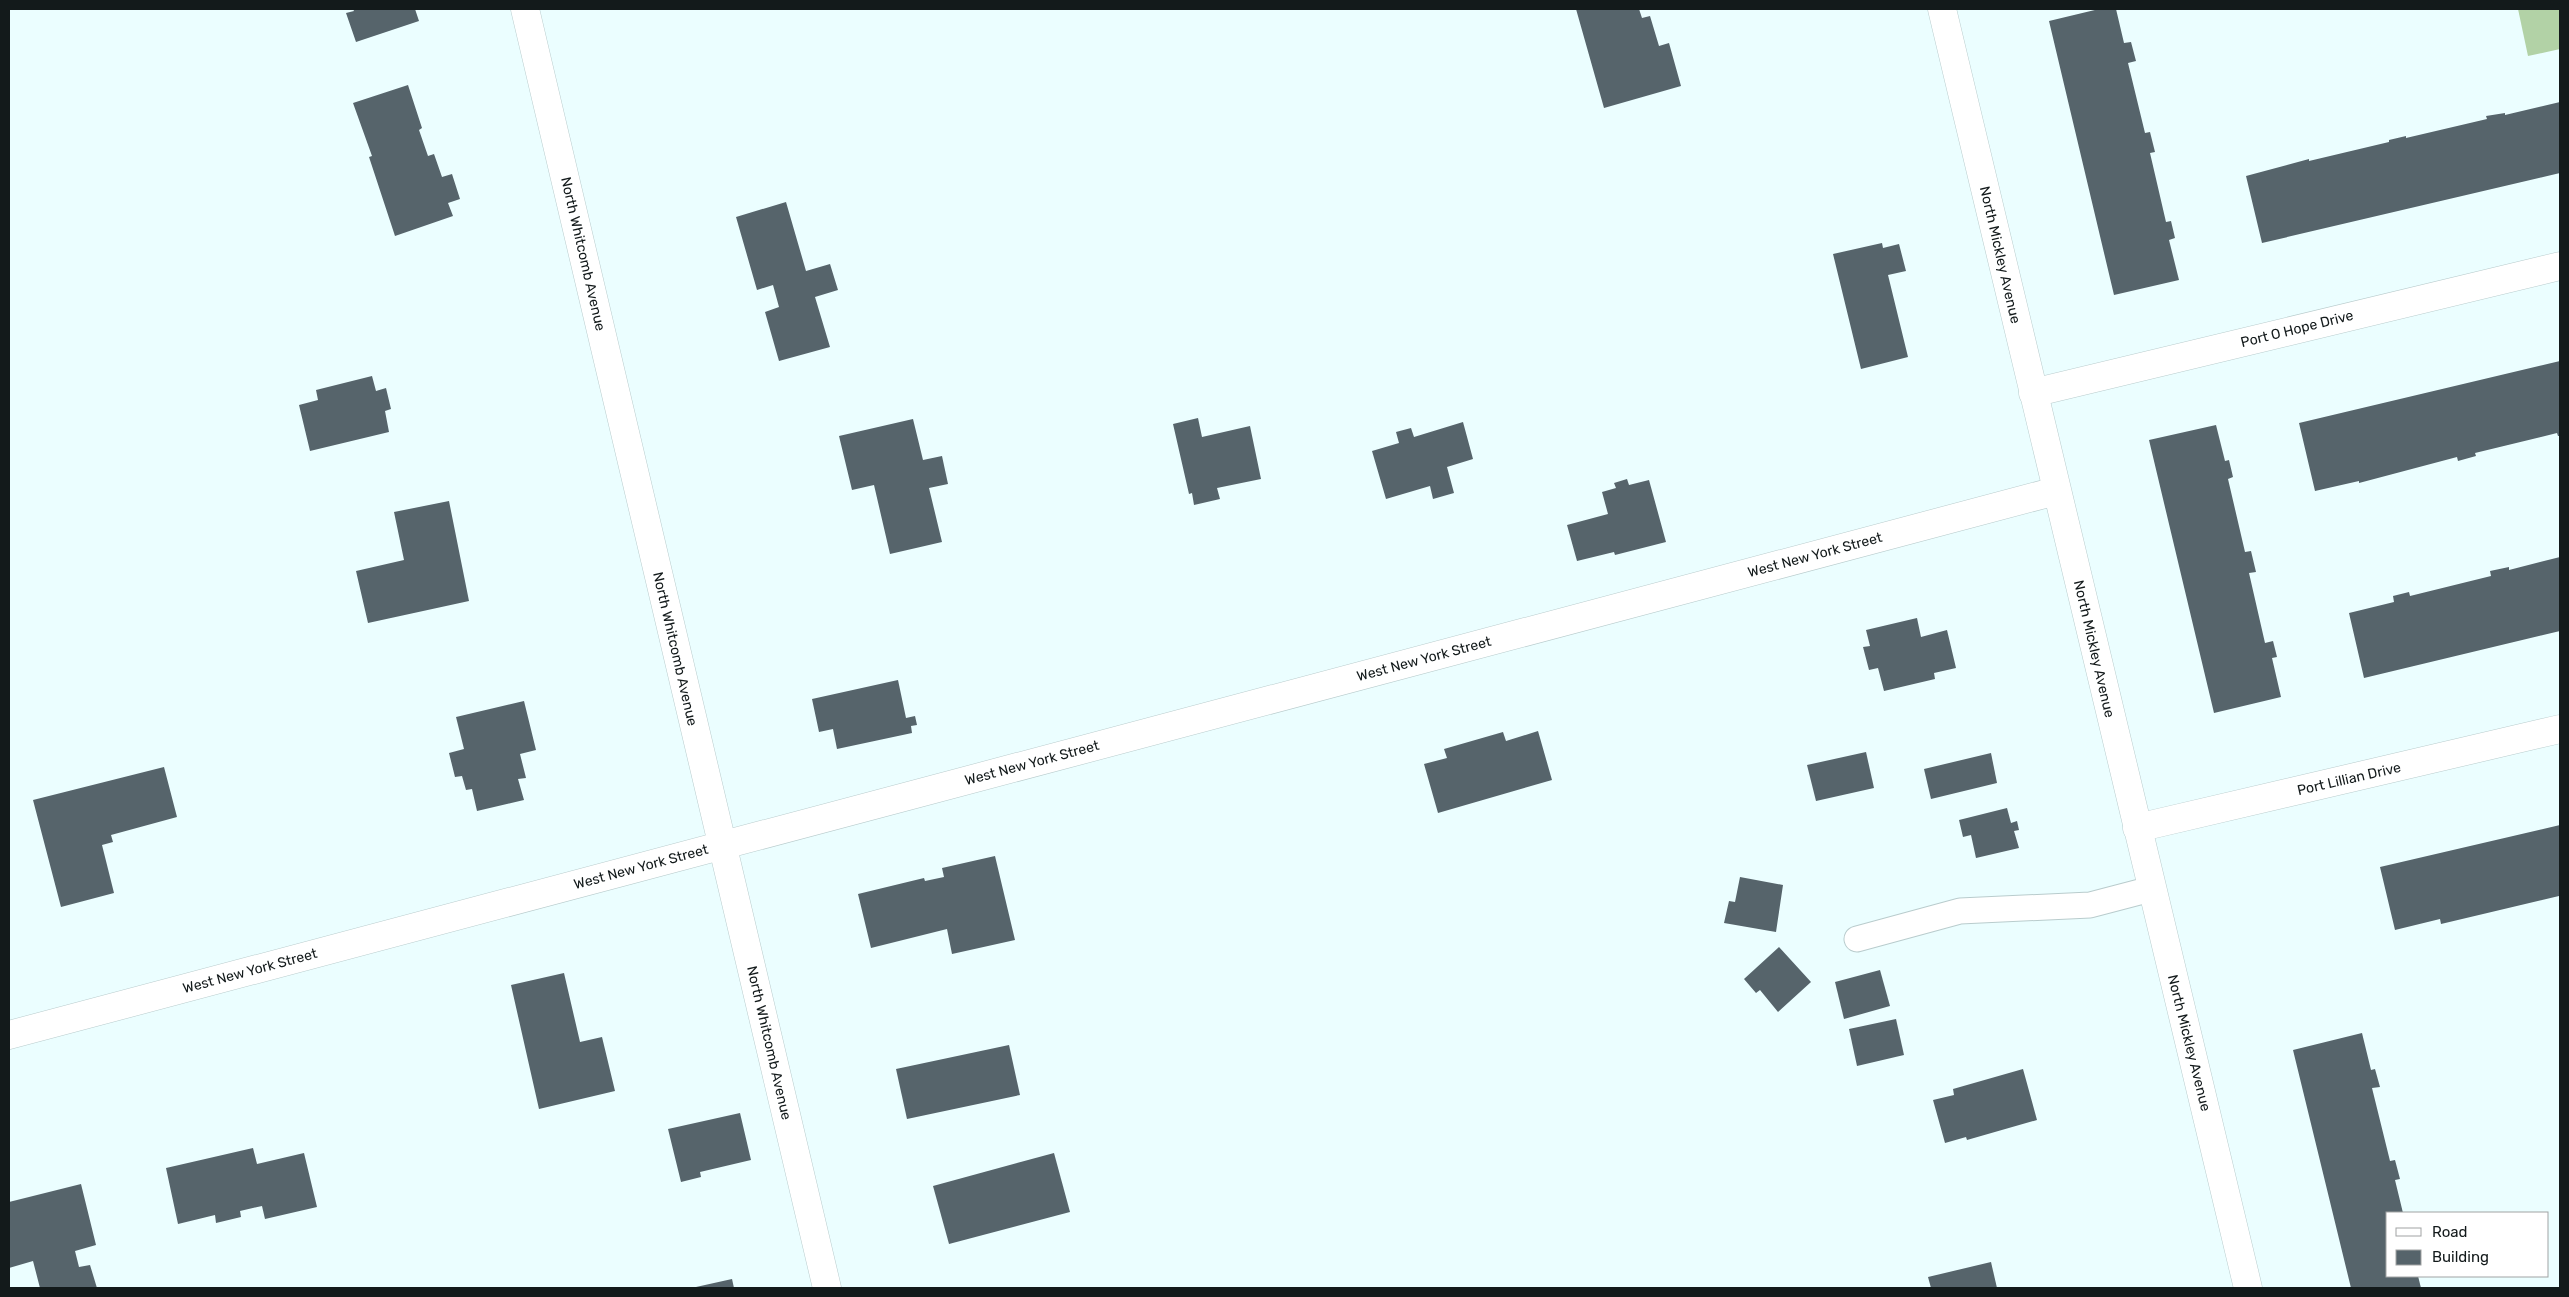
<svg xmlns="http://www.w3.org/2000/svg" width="2569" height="1297" font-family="Rubik,sans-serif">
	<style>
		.green { fill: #b2d2a6 }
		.building { fill: #56646b }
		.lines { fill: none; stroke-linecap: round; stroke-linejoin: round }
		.service-casing { stroke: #b9cccd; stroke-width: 27 }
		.minor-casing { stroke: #b9cccd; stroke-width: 29 }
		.service { stroke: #fff; stroke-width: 25 }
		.minor { stroke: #fff; stroke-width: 28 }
		.labels { text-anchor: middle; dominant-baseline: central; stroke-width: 5; stroke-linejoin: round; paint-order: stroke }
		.street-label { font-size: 14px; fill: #131a1b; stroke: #fff }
	</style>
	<rect width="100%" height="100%" fill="#ebfeff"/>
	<path class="green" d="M2518 9H2560V49L2528 56Z"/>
	<g class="building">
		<path d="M353 9H415L419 21 356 42 346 13 354 11Z"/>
		<path d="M1576 9H1639L1642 18 1650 16 1659 46 1669 43 1681 86 1604 108Z"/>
		<path d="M2099 9H2116L2124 43 2131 42 2136 61 2128 63 2145 133 2150 132 2155 152 2150 153 2166 222 2171 221 2175 238 2169 240 2179 280 2114 295 2049 21Z"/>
		<path d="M408 85 422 128 419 130 428 156 434 154 442 177 452 174 460 199 448 203 453 216 395 236 369 157 372 156 353 103Z"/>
		<path d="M2560 102V173L2262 243 2246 176 2309 159V161L2389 142V140L2406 136V138L2487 119 2486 116 2505 113V115Z"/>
		<path d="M786 202 806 271 830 264 838 290 815 297 830 347 779 361 765 312 779 307 773 285 757 290 736 217Z"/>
		<path d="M1882 243 1883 248 1899 244 1906 271 1888 275 1908 357 1861 369 1833 254Z"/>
		<path d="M2560 361V436H2558L2557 433 2475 453 2476 456 2458 461 2457 457 2359 483V481L2315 491 2299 423Z"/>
		<path d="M372 376 376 391 386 388 391 409 385 411 389 432 310 451 299 405 318 400 316 390Z"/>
		<path d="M1198 418 1202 437 1250 426 1261 479 1217 488 1220 499 1194 505 1192 493 1189 494 1173 424Z"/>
		<path d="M913 419 923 460 942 456 948 484 929 488 942 542 890 554 874 485 852 490 839 436Z"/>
		<path d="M1463 422 1473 459 1447 467 1454 493 1433 499 1430 486 1386 499 1372 451 1399 443 1396 432 1411 428 1414 437Z"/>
		<path d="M2216 425 2225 461 2229 460 2233 477 2228 479 2245 552 2251 551 2256 572 2249 573 2265 643 2273 641 2277 657 2272 658 2281 697 2214 713 2149 440Z"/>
		<path d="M1627 479 1629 485 1649 480 1666 542 1615 555 1614 552 1577 561 1567 525 1608 514 1602 492 1616 488 1614 483Z"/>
		<path d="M449 501 469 601 368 623 356 571 404 560 394 512Z"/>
		<path d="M2560 557V631L2364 678 2349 613 2394 602 2393 596 2409 592 2410 596 2491 576 2490 571 2509 567V570Z"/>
		<path d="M1917 618 1921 637 1947 630 1956 668 1934 673 1935 679 1884 691 1878 668 1869 670 1863 647 1870 646 1866 630Z"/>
		<path d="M898 680 906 718 915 716 917 725 911 726 912 733 837 749 833 729 819 732 812 699Z"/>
		<path d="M524 701 536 750 520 754 526 778 518 779 524 800 477 811 472 789 466 790 462 776 455 777 449 753 464 749 456 717Z"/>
		<path d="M1538 731 1552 780 1438 813 1424 764 1447 758 1444 749 1503 732 1506 741Z"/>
		<path d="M1866 752 1874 788 1816 801 1807 765Z"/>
		<path d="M1991 753 1997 783 1931 799 1924 769Z"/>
		<path d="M164 767 177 817 111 835 113 842 102 845 114 893 61 907 33 800Z"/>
		<path d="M2007 808 2011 823 2017 821 2019 830 2014 831 2019 848 1976 858 1971 835 1963 837 1959 820Z"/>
		<path d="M2560 825 2559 896 2441 924 2440 919 2395 930 2380 867Z"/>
		<path d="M995 856 1015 940 952 954 947 929 871 948 858 894 924 878 925 881 944 877 942 868Z"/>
		<path d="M1740 877 1783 885 1776 932 1724 923 1729 901 1735 902Z"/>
		<path d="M1779 947 1811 982 1778 1012 1760 990 1756 993 1744 979Z"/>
		<path d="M1880 970 1890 1006 1844 1019 1835 982Z"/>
		<path d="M564 973 580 1042 602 1037 615 1091 539 1109 511 985Z"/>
		<path d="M1896 1019 1904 1055 1857 1066 1849 1029Z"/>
		<path d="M2362 1033 2371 1070 2375 1069 2380 1087 2372 1088 2390 1161 2395 1160 2400 1179 2395 1180 2403 1213H2388V1276H2418L2421 1288H2351L2293 1050Z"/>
		<path d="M1009 1045 1020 1095 907 1119 896 1069Z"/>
		<path d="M2023 1069 2037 1120 1967 1140 1966 1137 1945 1143 1933 1100 1954 1095 1953 1089Z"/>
		<path d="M740 1113 751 1160 700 1172 701 1177 681 1182 668 1129Z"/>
		<path d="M253 1148 257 1164 304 1153 317 1207 265 1219 262 1206 240 1211 241 1217 216 1223 215 1215 178 1224 166 1168Z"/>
		<path d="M1054 1153 1070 1212 949 1244 933 1186Z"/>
		<path d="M81 1184 96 1245 75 1251 79 1267 90 1265 97 1288H40L33 1261 9 1268V1202Z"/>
		<path d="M1991 1262 1997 1288H1931L1928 1277Z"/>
		<path d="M732 1279 734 1288H697L696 1287Z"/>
	</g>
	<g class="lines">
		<g class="service-casing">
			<path id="service" d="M1857 939 1960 911 2090 905 2151 889"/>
		</g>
		<g class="minor-casing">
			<g id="minor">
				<path d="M525 9 827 1288"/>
				<path d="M1942 9 2248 1288"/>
				<path d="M2033 393 2560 266"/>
				<path d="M2137 828 2560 729"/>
				<path d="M9 1035 2056 491"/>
			</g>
		</g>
		<use href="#service" class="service"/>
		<use href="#minor" class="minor"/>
	</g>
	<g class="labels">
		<g class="street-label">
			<text transform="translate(583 254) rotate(77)">North Whitcomb Avenue</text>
			<text transform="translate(2000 255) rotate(77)">North Mickley Avenue</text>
			<text transform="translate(2297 329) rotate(-14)">Port O Hope Drive</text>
			<text transform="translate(1815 555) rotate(-15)">West New York Street</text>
			<text transform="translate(675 649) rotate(77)">North Whitcomb Avenue</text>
			<text transform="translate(2094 649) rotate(77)">North Mickley Avenue</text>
			<text transform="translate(1424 659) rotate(-15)">West New York Street</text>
			<text transform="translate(1032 763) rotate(-15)">West New York Street</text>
			<text transform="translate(2349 779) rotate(-13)">Port Lillian Drive</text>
			<text transform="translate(641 867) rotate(-15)">West New York Street</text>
			<text transform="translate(250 971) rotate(-15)">West New York Street</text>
			<text transform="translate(769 1043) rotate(77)">North Whitcomb Avenue</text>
			<text transform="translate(2189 1043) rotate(76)">North Mickley Avenue</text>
		</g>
	</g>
	<rect width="2569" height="1297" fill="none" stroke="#131a1b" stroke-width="20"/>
	<rect x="2386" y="1212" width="162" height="65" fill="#ffffff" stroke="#a1a3a4"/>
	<rect x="2396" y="1228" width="25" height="8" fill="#ffffff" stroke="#a1a3a4"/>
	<text x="2432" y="1237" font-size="15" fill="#131a1b">Road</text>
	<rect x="2396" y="1250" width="25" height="15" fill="#56646b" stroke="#a1a3a4"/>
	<text x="2432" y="1262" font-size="15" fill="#131a1b">Building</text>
</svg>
